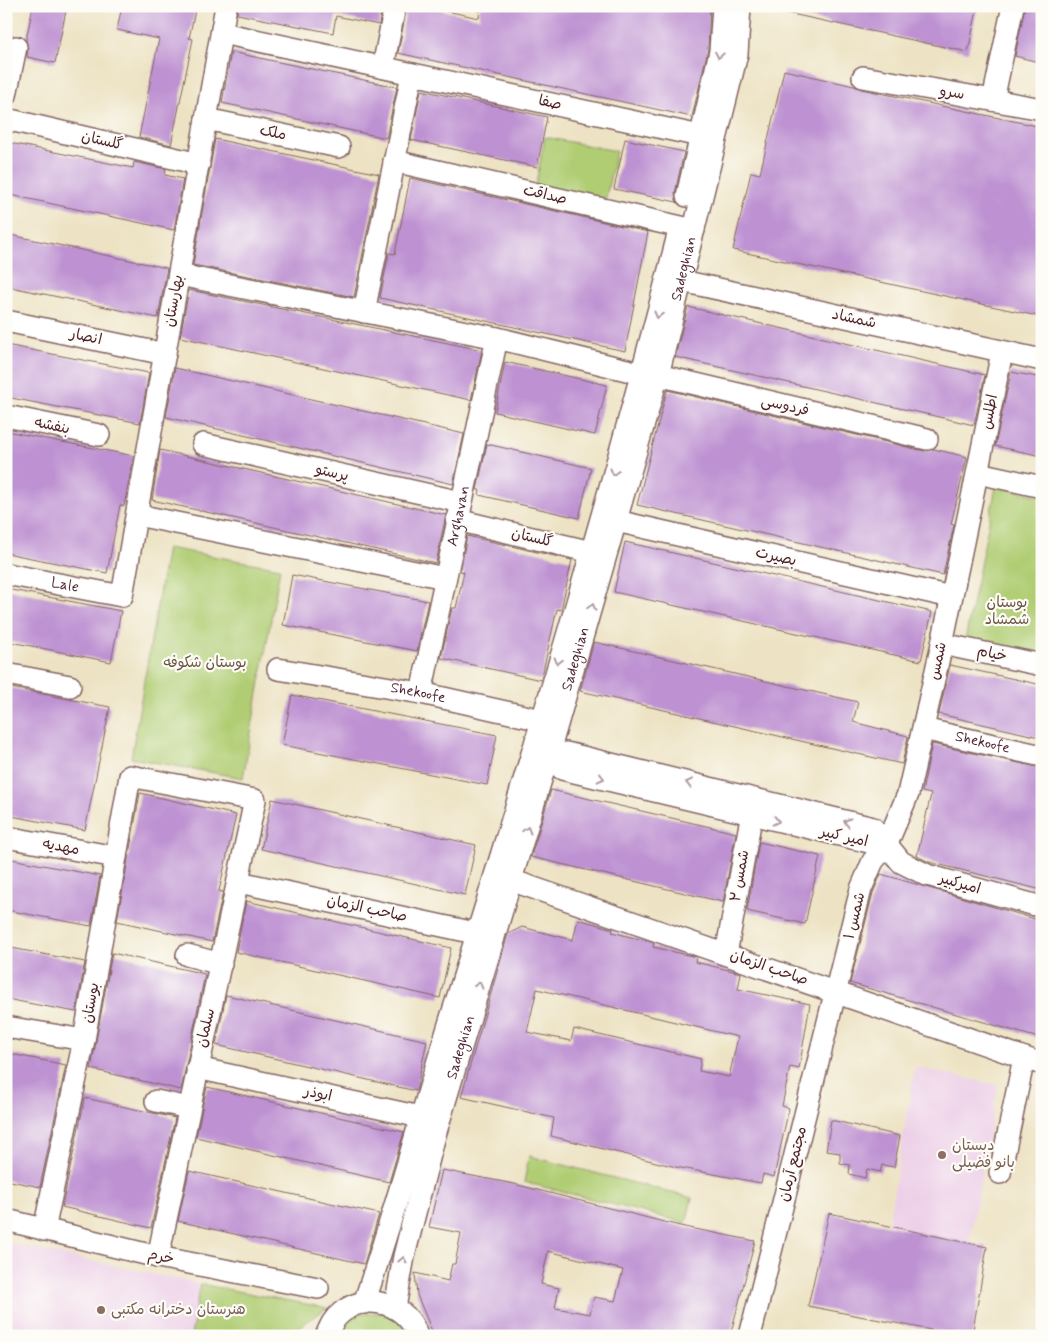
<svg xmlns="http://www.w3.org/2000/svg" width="1048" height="1342" font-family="Mynerve,'Playpen Sans Arabic',sans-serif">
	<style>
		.built { fill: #edd0e8 }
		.green { fill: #b0cd73; stroke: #7d764f }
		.building { fill: #be92d2; fill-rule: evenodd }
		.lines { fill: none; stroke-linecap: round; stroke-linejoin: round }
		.minor-casing { stroke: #836461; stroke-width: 24 }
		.minor { stroke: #fff; stroke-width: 21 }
		.oneway { stroke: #ae9aa0 }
		.education-dot { fill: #8d6e63; stroke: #fdfcf7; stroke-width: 2 }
		.labels { text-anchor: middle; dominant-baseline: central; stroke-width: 4.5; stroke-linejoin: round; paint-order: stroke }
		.street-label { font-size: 15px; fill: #4a1f2b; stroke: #fdfcf7 }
		.park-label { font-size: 15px; fill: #695341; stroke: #fdfcf7 }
		.education-label { font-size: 15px; fill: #785e54; stroke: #fdfcf7; text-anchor: start }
	</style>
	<rect width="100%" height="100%" fill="#fdfcf7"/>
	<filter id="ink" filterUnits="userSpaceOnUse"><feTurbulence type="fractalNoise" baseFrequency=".02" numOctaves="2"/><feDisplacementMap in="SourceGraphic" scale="10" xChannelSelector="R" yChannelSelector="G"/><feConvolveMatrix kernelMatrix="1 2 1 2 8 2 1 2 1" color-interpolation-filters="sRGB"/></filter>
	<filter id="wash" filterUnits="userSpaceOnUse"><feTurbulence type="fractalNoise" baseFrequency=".0096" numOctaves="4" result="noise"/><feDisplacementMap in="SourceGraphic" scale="20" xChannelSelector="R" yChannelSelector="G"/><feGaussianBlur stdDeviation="1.12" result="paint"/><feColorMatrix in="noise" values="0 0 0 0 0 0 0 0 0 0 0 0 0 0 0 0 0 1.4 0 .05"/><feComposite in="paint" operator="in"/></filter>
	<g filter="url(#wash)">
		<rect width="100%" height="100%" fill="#ede3c4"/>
		<g class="built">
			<path d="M915 1067 998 1085 969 1243 888 1225Z"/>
			<path d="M6 1243 200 1284 191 1336H6Z"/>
		</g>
		<g class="green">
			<path d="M545 137 616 151 605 202 535 188Z"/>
			<path d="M996 487 1042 496V655L965 640Z"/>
			<path d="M167 548 280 568 243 778 131 758Z"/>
			<path d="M529 1156 692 1198 686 1223 524 1182Z"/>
			<path d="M200 1284 327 1308 286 1336H191Z"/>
			<path d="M351 1313H392L411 1336H332Z"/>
		</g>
		<g id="blocks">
			<g class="building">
				<path d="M33 6H67L55 63 27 57 28 49 26 40Z"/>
				<path d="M122 6H196L189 38 193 39 171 145 139 137 159 39 117 30Z"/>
				<path d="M238 6H382L379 25 336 16 333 33 237 14Z"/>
				<path d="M407 6H423L479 18 480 6H710L708 49 692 117 398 53Z"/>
				<path d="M788 6H978L968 52 787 13Z"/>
				<path d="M1025 6H1042V63L1015 56Z"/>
				<path d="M231 52 397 87 386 138 222 103Z"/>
				<path d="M784 70 854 86 861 89 1042 127V317L733 250 751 172 760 174Z"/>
				<path d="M421 90 547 117 537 167 411 140Z"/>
				<path d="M215 139 379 174 354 297 193 265Z"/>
				<path d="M625 139 684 152 675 193 677 202 614 189Z"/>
				<path d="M10 143 133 168 134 162 166 169 165 175 183 179 174 230 6 194V160Z"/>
				<path d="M410 178 648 232 625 351 380 298 389 253 395 254Z"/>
				<path d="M6 234 167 268 158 318 6 286Z"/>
				<path d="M189 290 482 350 471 400 180 337Z"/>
				<path d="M688 307 985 375 974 425 675 357Z"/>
				<path d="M6 345 149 373 140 423 6 397Z"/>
				<path d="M505 362 607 385 595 435 495 412Z"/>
				<path d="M175 368 464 434 453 484 166 417Z"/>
				<path d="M1011 372 1042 378V456L995 446Z"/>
				<path d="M667 390 924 451 934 449 967 457 951 524 954 525 943 575 637 505Z"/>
				<path d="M6 431 134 456 124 506 120 505 107 573 6 553Z"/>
				<path d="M487 444 591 468 579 518 479 495 480 490H477Z"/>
				<path d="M160 450 446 515 436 563 152 500Z"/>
				<path d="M467 536 572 560 561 610 557 609 541 680 441 658 452 608H456L464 572 460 571Z"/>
				<path d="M625 542 932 612 921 661 614 592Z"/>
				<path d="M292 575 428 601 417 651 283 625Z"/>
				<path d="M6 589 121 611 111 662 6 641Z"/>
				<path d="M594 642 858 702 853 722 908 736 902 764 580 691Z"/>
				<path d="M950 665 1042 685V723L1039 737 939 714Z"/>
				<path d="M6 687 110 707 85 830 6 815Z"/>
				<path d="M292 695 497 735 487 785 282 745Z"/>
				<path d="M932 744 1042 768V890L929 862 917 856 931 794 922 792Z"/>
				<path d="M551 790 736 833 723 902 531 857Z"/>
				<path d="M140 793 236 815 219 891 223 892 212 942 117 921Z"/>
				<path d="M272 799 476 845 465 895 261 849Z"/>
				<path d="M759 842 820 856 805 924 747 911Z"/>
				<path d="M6 858 100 876 91 926 6 910Z"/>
				<path d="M881 874 1042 921V1039L850 983 873 893Z"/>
				<path d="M246 901 451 948 440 998 236 952Z"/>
				<path d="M578 919 613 929 612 932 654 943 653 947 696 957 695 962 741 973 738 989 810 1004 799 1069 790 1067 782 1106 789 1108 774 1177 763 1174 761 1183 676 1167 551 1136 554 1118 461 1097 508 934 522 927 573 940ZM537 989 738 1037 729 1077 699 1071 701 1059 574 1029 571 1041 527 1032Z"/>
				<path d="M6 947 85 962 76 1012 6 999Z"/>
				<path d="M112 953 205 974 181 1090 91 1069Z"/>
				<path d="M226 995 427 1041 416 1091 216 1045Z"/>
				<path d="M6 1053 66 1065 40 1187 6 1180Z"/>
				<path d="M207 1087 404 1132 389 1182 196 1137Z"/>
				<path d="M85 1098 175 1118 151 1228 62 1207Z"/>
				<path d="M831 1120 900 1136 894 1167 882 1165 880 1172 867 1169 865 1178 849 1174 850 1165 840 1163V1153L826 1151Z"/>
				<path d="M442 1170 514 1184 680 1226 755 1241 730 1336H434L417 1295 415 1273 448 1281 452 1264H455L461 1233 429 1227ZM548 1251 623 1270 615 1301 594 1297 590 1314 555 1308 559 1288 541 1284Z"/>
				<path d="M189 1171 379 1214 364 1264 178 1221Z"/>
				<path d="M829 1213 987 1247 972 1336H962L808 1306Z"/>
			</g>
		</g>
	</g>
	<g filter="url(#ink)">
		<use href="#blocks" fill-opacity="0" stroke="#836461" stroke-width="1"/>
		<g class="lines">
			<g class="minor-casing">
				<g id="minor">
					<path d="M222 33 714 139"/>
					<path d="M383 67 395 6"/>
					<path d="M863 77 1042 109"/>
					<path d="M6 95 16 47"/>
					<path d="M993 100 1013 6"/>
					<path d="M6 119 199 164"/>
					<path d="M206 119 339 147"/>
					<path d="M394 161 694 230"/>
					<path d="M687 196 720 51 723 6"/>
					<path d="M179 275 497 338 643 374 658 375 927 439"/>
					<path d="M668 278 1042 360"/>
					<path d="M364 312 412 74"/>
					<path d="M6 321 165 354"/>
					<path d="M6 416 99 435"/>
					<path d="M203 444 461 502"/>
					<path d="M978 473 1042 487"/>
					<path d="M137 515 445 578"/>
					<path d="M603 518 951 597"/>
					<path d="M457 520 604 555"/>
					<path id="s1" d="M6 574 122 596 226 6"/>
					<path d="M942 644 1042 665"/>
					<path id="s2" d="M278 669 421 693 555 723"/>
					<path d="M6 674 70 686"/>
					<path id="s3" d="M421 693 497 338"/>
					<path id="s4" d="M923 729 1042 756"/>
					<path d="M6 837 116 857"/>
					<path d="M886 846 562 769 560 760 566 753 873 828 901 862 927 875 1042 907"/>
					<path d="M499 876 1042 1064"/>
					<path d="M239 882 489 936"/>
					<path d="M726 954 754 802"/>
					<path d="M187 955 221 964"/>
					<path d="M6 1027 84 1040"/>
					<path d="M197 1068 434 1120"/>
					<path d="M156 1101 189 1108"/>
					<path d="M1000 1173 1024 1058"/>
					<path d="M6 1220 158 1257 318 1288"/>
					<path d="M44 1230 84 1040 130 776 255 800 158 1257"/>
					<path d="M364 1303C398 1204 424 1102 456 1002 535 747 613 490 679 231"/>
					<path id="s5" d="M395 1308 404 1256 435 1135 545 766 658 375 737 54 740 6"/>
					<path d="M326 1336C330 1327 333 1319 341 1313 366 1291 409 1304 417 1336"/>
					<path d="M750 1336 861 889 873 861 886 846 908 794 942 644 1002 352"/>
				</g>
			</g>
			<use href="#minor" class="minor"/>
		</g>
		<defs><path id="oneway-chevron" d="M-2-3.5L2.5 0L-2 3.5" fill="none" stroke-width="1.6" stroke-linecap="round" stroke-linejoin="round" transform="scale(1.25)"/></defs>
		<g class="oneway">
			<use href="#oneway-chevron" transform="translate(719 55) rotate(101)"/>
			<use href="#oneway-chevron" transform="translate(658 315) rotate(104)"/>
			<use href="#oneway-chevron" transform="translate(614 472) rotate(106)"/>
			<use href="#oneway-chevron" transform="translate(592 607) rotate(-74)"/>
			<use href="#oneway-chevron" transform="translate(558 661) rotate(107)"/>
			<use href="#oneway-chevron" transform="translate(601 778) rotate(14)"/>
			<use href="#oneway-chevron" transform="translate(689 783) rotate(-166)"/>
			<use href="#oneway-chevron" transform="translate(776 821) rotate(13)"/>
			<use href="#oneway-chevron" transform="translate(847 822) rotate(-166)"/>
			<use href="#oneway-chevron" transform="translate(527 830) rotate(-74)"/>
			<use href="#oneway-chevron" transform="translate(479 985) rotate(-73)"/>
			<use href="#oneway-chevron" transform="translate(403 1260) rotate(-79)"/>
		</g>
	</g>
	<g class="education-dot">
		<circle cx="942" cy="1155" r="5"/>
		<circle cx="101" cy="1310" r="5"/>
	</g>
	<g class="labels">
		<g class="street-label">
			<text transform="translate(952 93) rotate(10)">سرو</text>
			<text transform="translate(550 103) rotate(12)">صفا</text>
			<text transform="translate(273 133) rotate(12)">ملک</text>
			<text transform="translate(102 141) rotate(13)">گلستان</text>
			<text transform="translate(545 195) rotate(13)">صداقت</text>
			<text stroke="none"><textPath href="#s5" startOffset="1079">Sadeghian</textPath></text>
			<text transform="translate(174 301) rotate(-80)">بهارستان</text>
			<text transform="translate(854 319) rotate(12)">شمشاد</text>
			<text transform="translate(86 337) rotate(12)">انصار</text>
			<text transform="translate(785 406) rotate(13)">فردوسی</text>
			<text transform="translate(990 412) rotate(-79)">اطلس</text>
			<text transform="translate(52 426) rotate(12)">بنفشه</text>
			<text transform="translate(332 473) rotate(13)">پرستو</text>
			<text stroke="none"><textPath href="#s3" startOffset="181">Arghavan</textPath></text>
			<text transform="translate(532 538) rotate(13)">گلستان</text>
			<text transform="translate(776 557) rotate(13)">بصیرت</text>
			<text stroke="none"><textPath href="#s1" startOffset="60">Lale</textPath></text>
			<text transform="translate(992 654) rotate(12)">خیام</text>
			<text stroke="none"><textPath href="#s5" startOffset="674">Sadeghian</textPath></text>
			<text transform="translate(938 661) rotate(-78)">شمس</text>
			<text stroke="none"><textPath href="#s2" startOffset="142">Shekoofe</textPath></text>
			<text stroke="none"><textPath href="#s4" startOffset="61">Shekoofe</textPath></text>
			<text transform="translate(844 837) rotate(13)">امیر کبیر</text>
			<text transform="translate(61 847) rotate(10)">مهدیه</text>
			<text transform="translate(740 876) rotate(-80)">شمس ۲</text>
			<text transform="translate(960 884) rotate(16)">امیرکبیر</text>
			<text transform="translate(367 909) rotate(12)">صاحب الزمان</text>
			<text transform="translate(855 916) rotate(-76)">شمس ۱</text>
			<text transform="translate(769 968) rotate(19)">صاحب الزمان</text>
			<text transform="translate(91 1003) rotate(-80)">بوستان</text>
			<text transform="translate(206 1028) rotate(-77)">سلمان</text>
			<text stroke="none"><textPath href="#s5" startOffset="269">Sadeghian</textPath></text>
			<text transform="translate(318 1094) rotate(12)">ابوذر</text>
			<text transform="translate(793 1164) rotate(-76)">مجتمع آرمان</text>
			<text transform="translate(161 1257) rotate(12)">خرم</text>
		</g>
		<g class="park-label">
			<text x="1007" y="603">بوستان<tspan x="1007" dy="17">شمشاد</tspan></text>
			<text x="205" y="663">بوستان شکوفه</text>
		</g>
		<g class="education-label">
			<text x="952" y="1146">دبستان<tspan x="952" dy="17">بانو فضیلی</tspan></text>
			<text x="111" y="1310">هنرستان دخترانه مکتبی</text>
		</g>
	</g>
	<rect width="1048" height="1342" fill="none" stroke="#fdfcf7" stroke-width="25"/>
</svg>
